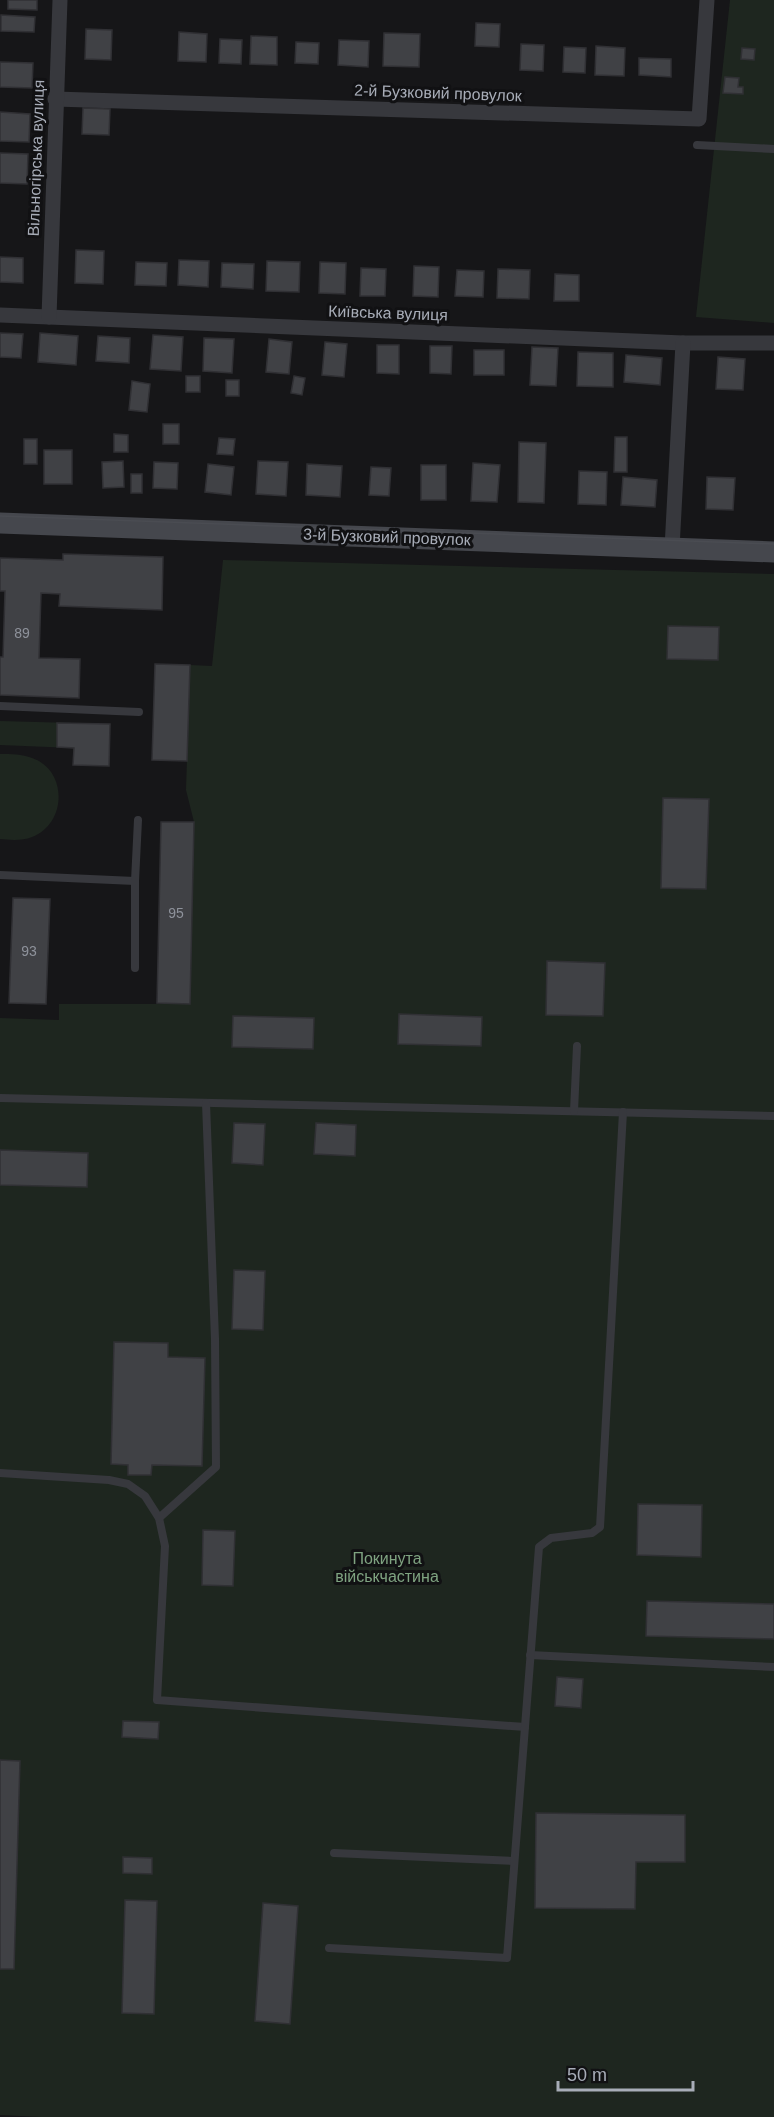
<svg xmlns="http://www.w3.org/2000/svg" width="774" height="2117" font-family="Helvetica,sans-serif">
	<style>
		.green { fill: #1e261f }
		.building { fill: #404145; stroke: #303034; stroke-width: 1.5 }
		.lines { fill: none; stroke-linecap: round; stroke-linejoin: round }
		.lane { stroke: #37383d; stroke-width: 8 }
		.street { stroke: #37383d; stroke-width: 15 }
		.secondary { stroke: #45474d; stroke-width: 21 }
		.tram { stroke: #4a4c52; stroke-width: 1.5 }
		.labels { text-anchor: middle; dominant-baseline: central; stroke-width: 6; stroke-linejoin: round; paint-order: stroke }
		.number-label { font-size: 14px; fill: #8e929b }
		.street-label { font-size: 16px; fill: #a8adb8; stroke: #111113 }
		.park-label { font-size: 16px; fill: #7fa381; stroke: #111113 }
	</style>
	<rect width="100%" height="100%" fill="#161618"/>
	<g class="green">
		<path d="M730 0H774V323L696 317Z"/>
		<path d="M223 560 774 574V2117H41L0 2115V1018L59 1020V1004H190L194 822 186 790 190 665 212 666Z"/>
		<path d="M0 721 110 724 109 766 73 765V748L0 745Z"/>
		<path d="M0 754C11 754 22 754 32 758 68 770 67 824 32 837 22 841 10 840 0 839Z"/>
	</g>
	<g class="building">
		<path d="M8 0H37V10L8 9Z"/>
		<path d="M1 15 35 17 34 32 1 31Z"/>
		<path d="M476 23 500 24 499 47 475 46Z"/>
		<path d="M86 29 112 30 111 60 85 59Z"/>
		<path d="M179 32 207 34 206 62 178 61Z"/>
		<path d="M384 33 420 34 419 67 383 66Z"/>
		<path d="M251 36 277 37V65L250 64Z"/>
		<path d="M220 39 242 40 241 64 219 63Z"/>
		<path d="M339 40 369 41 368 67 338 65Z"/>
		<path d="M296 42 319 43 318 64 295 63Z"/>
		<path d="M521 44 544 45 543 71 520 70Z"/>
		<path d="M596 46 625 48 624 76 595 75Z"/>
		<path d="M564 47 586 48 585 73 563 72Z"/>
		<path d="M742 48 755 49 754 60 741 59Z"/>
		<path d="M639 58 671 59V77L639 75Z"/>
		<path d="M0 62 33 63 32 88 0 87Z"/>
		<path d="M725 77 739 78 738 87H743V94L723 93Z"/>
		<path d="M83 108 110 109 109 135 82 134Z"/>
		<path d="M0 112 30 114 29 142 0 141Z"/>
		<path d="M0 153 28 154 27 184 0 183Z"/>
		<path d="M76 250 104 251 103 284 75 283Z"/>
		<path d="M0 257 23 258V283L0 282Z"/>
		<path d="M179 260 209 261 208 287 178 285Z"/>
		<path d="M267 261 300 262 299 292 266 291Z"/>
		<path d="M136 262 167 263 166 286 135 285Z"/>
		<path d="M320 262 346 263 345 294 319 293Z"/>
		<path d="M222 263 254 264 253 289 221 287Z"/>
		<path d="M414 266 439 267 438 297 413 296Z"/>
		<path d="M361 268 386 269 385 296H360Z"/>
		<path d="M498 269 530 270 529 299 497 298Z"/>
		<path d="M457 270 484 271 483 297 455 296Z"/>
		<path d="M555 274 579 275V301H554Z"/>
		<path d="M0 333 23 334 21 358 0 357Z"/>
		<path d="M40 333 78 336 76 365 38 362Z"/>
		<path d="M153 335 183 337 181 371 150 369Z"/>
		<path d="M98 336 130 338 129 363 96 361Z"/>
		<path d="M204 338 234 339 232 373 203 371Z"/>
		<path d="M269 339 292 342 289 374 266 372Z"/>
		<path d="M325 342 347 344 344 377 322 375Z"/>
		<path d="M377 345H399V374L377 373Z"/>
		<path d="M430 346H452L451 374 430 373Z"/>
		<path d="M532 347 558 348 556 386 530 385Z"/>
		<rect x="474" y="350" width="30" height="25"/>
		<path d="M578 352 613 353V387L577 386Z"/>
		<path d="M626 355 662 358 660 385 624 382Z"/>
		<path d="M718 357 745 359 743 390 716 389Z"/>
		<rect x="186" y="376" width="14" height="16"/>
		<path d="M294 376 305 378 302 395 291 393Z"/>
		<rect x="226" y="380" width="13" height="16"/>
		<path d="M132 381 150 384 147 412 129 410Z"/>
		<rect x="163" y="424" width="16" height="20"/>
		<path d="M114 434 128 435V452H114Z"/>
		<path d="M615 437H627V472H614Z"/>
		<path d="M219 438 235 439 233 455 217 454Z"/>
		<rect x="24" y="439" width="13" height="25"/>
		<path d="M519 442 546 443 544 503 518 502Z"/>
		<rect x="44" y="450" width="28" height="34"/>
		<path d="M123 461 124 487 103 488 102 462Z"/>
		<path d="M258 461 288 462 286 496 256 494Z"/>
		<path d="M154 462 178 463 177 489 153 488Z"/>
		<path d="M473 463 500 465 497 502 471 501Z"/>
		<path d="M208 464 234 467 231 495 205 492Z"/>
		<path d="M307 464 342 466 340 497 306 495Z"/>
		<rect x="421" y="465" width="25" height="35"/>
		<path d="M371 467 391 468 389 496 369 495Z"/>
		<path d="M579 471 607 472 606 505 578 504Z"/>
		<rect x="131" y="474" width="11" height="19"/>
		<path d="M623 477 657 480 655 507 621 505Z"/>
		<path d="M707 477 735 478 733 510 706 509Z"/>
		<path d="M63 554 163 557 162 610 59 606 60 594 41 593 39 658 80 659 79 698 0 695V657H3L5 591H0V558L63 560Z"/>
		<path d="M668 626 719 627 718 660 667 659Z"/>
		<path d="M155 664 190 665 187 761 152 760Z"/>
		<path d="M57 723 110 724 109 766 73 765 74 748 57 747Z"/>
		<path d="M663 798 709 799 706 889 661 888Z"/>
		<path d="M161 822H194L190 1004 157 1003Z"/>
		<path d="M13 898 50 899 46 1004 9 1003Z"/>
		<path d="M547 961 605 963 603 1016 546 1015Z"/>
		<path d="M399 1014 482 1017 481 1046 398 1044Z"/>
		<path d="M233 1016 314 1018 313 1049 232 1047Z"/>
		<path d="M234 1123 265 1124 263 1165 232 1163Z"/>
		<path d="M316 1123 356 1125 355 1156 314 1154Z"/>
		<path d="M0 1150 88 1153 87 1187 0 1185Z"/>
		<path d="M234 1270 265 1271 263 1330 232 1329Z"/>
		<path d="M114 1342 168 1343V1357L205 1358 202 1466 152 1465 151 1475H128V1465L111 1464Z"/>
		<path d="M638 1504 702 1505 701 1557 637 1555Z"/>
		<path d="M203 1530 235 1531 233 1586 202 1585Z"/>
		<path d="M647 1601 774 1604V1639L646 1636Z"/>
		<path d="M557 1677 583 1679 581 1708 555 1706Z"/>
		<path d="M123 1721 159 1722 158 1739 122 1737Z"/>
		<path d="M0 1760 20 1761 14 1969H0Z"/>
		<path d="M536 1813 685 1815V1862H636L635 1909 535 1908Z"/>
		<path d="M123 1857 152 1858V1874L123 1873Z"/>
		<path d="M125 1900 157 1901 154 2014 122 2013Z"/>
		<path d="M263 1903 298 1906 290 2024 255 2021Z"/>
	</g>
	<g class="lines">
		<g class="lane">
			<path d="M697 145 774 149"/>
			<path d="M0 706 139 712"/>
			<path d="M0 875 135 881"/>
			<path d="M135 968V881L138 820"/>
			<path d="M0 1098 774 1116"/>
			<path d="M574 1111 577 1046"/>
			<path d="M0 1473 109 1480 128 1484 145 1496 159 1518 165 1546 157 1700 525 1727"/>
			<path d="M159 1518 216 1467 215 1339 206 1103"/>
			<path d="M530 1655 774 1667"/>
			<path d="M334 1853 514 1861"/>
			<path d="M329 1948 507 1958 539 1547 551 1538 592 1533 600 1527 623 1112"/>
		</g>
		<g class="street">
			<path d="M55 99 699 119 707 0"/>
			<path d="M0 315 683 343H774"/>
			<path d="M49 317 60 0"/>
			<path d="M672 548 683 343"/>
		</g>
		<path class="secondary" d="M0 523 774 552"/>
		<path class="tram" d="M0 516 774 544"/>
	</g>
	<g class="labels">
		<g class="number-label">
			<text x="22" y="633">89</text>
			<text x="176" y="913">95</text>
			<text x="29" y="951">93</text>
		</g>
		<g class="street-label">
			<text transform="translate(438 93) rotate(2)">2-й Бузковий провулок</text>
			<text transform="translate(36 158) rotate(-88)">Вільногірська вулиця</text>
			<text transform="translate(388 313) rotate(2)">Київська вулиця</text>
			<text transform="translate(387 537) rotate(2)">3-й Бузковий провулок</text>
		</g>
		<g class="park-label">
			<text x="387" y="1558">Покинута<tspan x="387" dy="18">військчастина</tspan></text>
		</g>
	</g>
	<path d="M558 2081v9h135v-9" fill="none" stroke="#a8adb8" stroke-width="3"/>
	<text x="567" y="2081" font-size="18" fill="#a8adb8" stroke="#111113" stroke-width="4.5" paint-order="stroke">50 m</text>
</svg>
